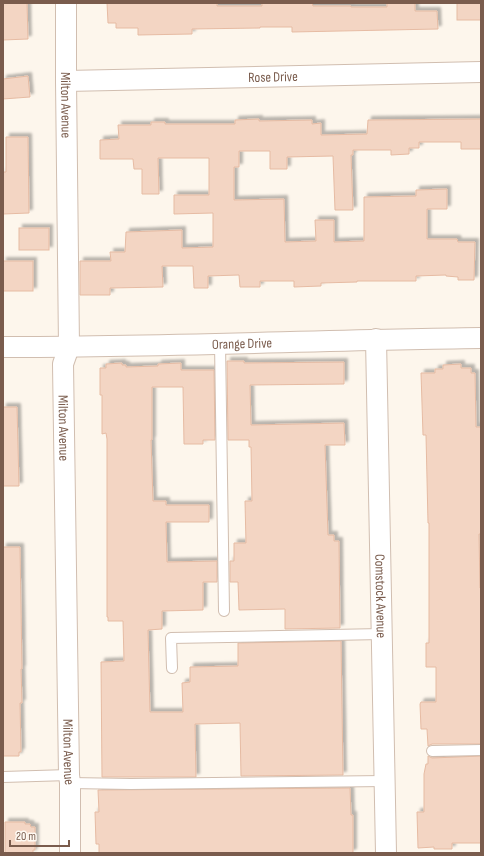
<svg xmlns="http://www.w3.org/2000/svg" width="484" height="856" font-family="'Sofia Sans Condensed',sans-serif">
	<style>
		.building { fill: #f3d5c3; stroke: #e6bba3; filter: url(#shadow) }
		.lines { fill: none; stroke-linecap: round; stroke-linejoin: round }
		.lane-casing { stroke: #d1beb0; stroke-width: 12 }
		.street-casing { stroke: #d1beb0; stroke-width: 22 }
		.lane { stroke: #fff; stroke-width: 10 }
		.street { stroke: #fff; stroke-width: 20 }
		.labels { text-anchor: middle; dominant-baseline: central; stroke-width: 4; stroke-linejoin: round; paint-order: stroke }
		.street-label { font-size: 14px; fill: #7a5c4d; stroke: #fffaf3 }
	</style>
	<defs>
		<filter id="shadow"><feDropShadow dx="3.5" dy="-3.5" stdDeviation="1" flood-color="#0004"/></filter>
	</defs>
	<rect width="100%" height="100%" fill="#fdf6ec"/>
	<g class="building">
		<path d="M3 3H27L28 39 3 40Z"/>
		<path d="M107 3H217V6H262V3H312L313 6H351V7H387V3H415V11H437L438 29 292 32V27H260V28L192 29V34L138 35V28H116V23H108Z"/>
		<rect x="457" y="3" width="24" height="17"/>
		<path d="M28 76 30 97 3 99V79Z"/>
		<path d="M259 119V121L312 120V124L321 123V135L367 134 368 120 481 119V149H461V142H419V148H409V154L391 155V150H353V155H351L353 210H335L333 156 287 157V169H270V151H239V167H234V200L284 199 285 242 316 241 315 220H334V242L364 241V197L416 196V190L447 189V209H427V239H457L458 242H475L474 280H458V277L446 276V275L416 276V281H357V282L321 283V286L294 287V281H260V287H240L239 275 208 276V288H194L193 266H162L163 287 110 288V295H80V261H111L110 252H125L126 232 182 230V248L213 247V213L174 214V195H209V158H158L159 194H142V169H134L133 159H100V140L119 139 118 125H151V122H165V124H235V120Z"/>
		<path d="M6 137H28L29 213 3 214V172H6Z"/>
		<rect x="19" y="228" width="30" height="22"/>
		<rect x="3" y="261" width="30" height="30"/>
		<path d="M227 361H244V363L344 362V384L250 385 251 425 344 423 345 445H325L328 535H334V541H339L340 628 285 629V609L239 610 238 582H230V561H234V543H246L245 501H252L251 447H249V440H228Z"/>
		<path d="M122 363V365H126V367L158 366V364L181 363V370H214L215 440H203V444H184L183 387H152V440H151L153 501H166V505H209V522H166L167 562 217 561V582H203V610L162 611V629L148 630 150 712H183L182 683 190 682V667L238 666V643L341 641 343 775 241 776 240 723 195 724 196 777H102L101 662 124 661 123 621H108V617H107V439L106 433 102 434V395H100V368H106V364Z"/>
		<path d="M461 364V368H471V373H475L476 427H481V534H479L480 588H481V744H432L428 746 427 729H421L420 704 421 702H436V667H426V643H429V523H428L426 435H423L421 373H435V369H443V365Z"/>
		<path d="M3 407H17L19 486H3Z"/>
		<path d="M3 547H20L22 669H21L22 703H20L21 752H19V756H3Z"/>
		<path d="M428 756 432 758 481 756V843H452V849H434V847L418 848 417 812H424V774L426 764H428Z"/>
		<path d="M350 788 351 815H353V852L351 853H99V844H96L95 812H99L98 790Z"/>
		<path d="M5 822H25V824H30L31 827H35V850H33V853H5Z"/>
	</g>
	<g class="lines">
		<g class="lane-casing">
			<g id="lane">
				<path d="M220 343 224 611"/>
				<path d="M172 668 171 638 382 634"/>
				<path d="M432 751 481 750"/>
				<path d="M3 777 69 775"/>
				<path d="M70 783 131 784 385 781"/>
			</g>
		</g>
		<g class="street-casing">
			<g id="street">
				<path id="s1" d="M66 3V81L69 347 63 364 69 775 70 783V853"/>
				<path id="s2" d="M66 81 481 72"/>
				<path id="s3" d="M376 339 386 853"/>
				<path id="s4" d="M3 347C162 347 322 340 481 338"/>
			</g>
		</g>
		<use href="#lane" class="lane"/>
		<use href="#street" class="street"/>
	</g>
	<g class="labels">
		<g class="street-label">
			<text stroke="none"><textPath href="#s2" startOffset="207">Rose Drive</textPath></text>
			<text stroke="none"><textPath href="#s1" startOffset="102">Milton Avenue</textPath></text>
			<text stroke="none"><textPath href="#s4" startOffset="239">Orange Drive</textPath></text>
			<text stroke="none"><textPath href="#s1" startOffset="426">Milton Avenue</textPath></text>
			<text stroke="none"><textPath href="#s3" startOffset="257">Comstock Avenue</textPath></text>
			<text stroke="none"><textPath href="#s1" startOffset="750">Milton Avenue</textPath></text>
		</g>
	</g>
	<rect width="484" height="856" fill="none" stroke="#7a5c4d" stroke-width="8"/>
	<path d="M10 840v6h59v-6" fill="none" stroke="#7a5c4d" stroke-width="2"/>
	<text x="16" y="840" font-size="12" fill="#7a5c4d" stroke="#fffaf3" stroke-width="3" paint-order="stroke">20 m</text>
</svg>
